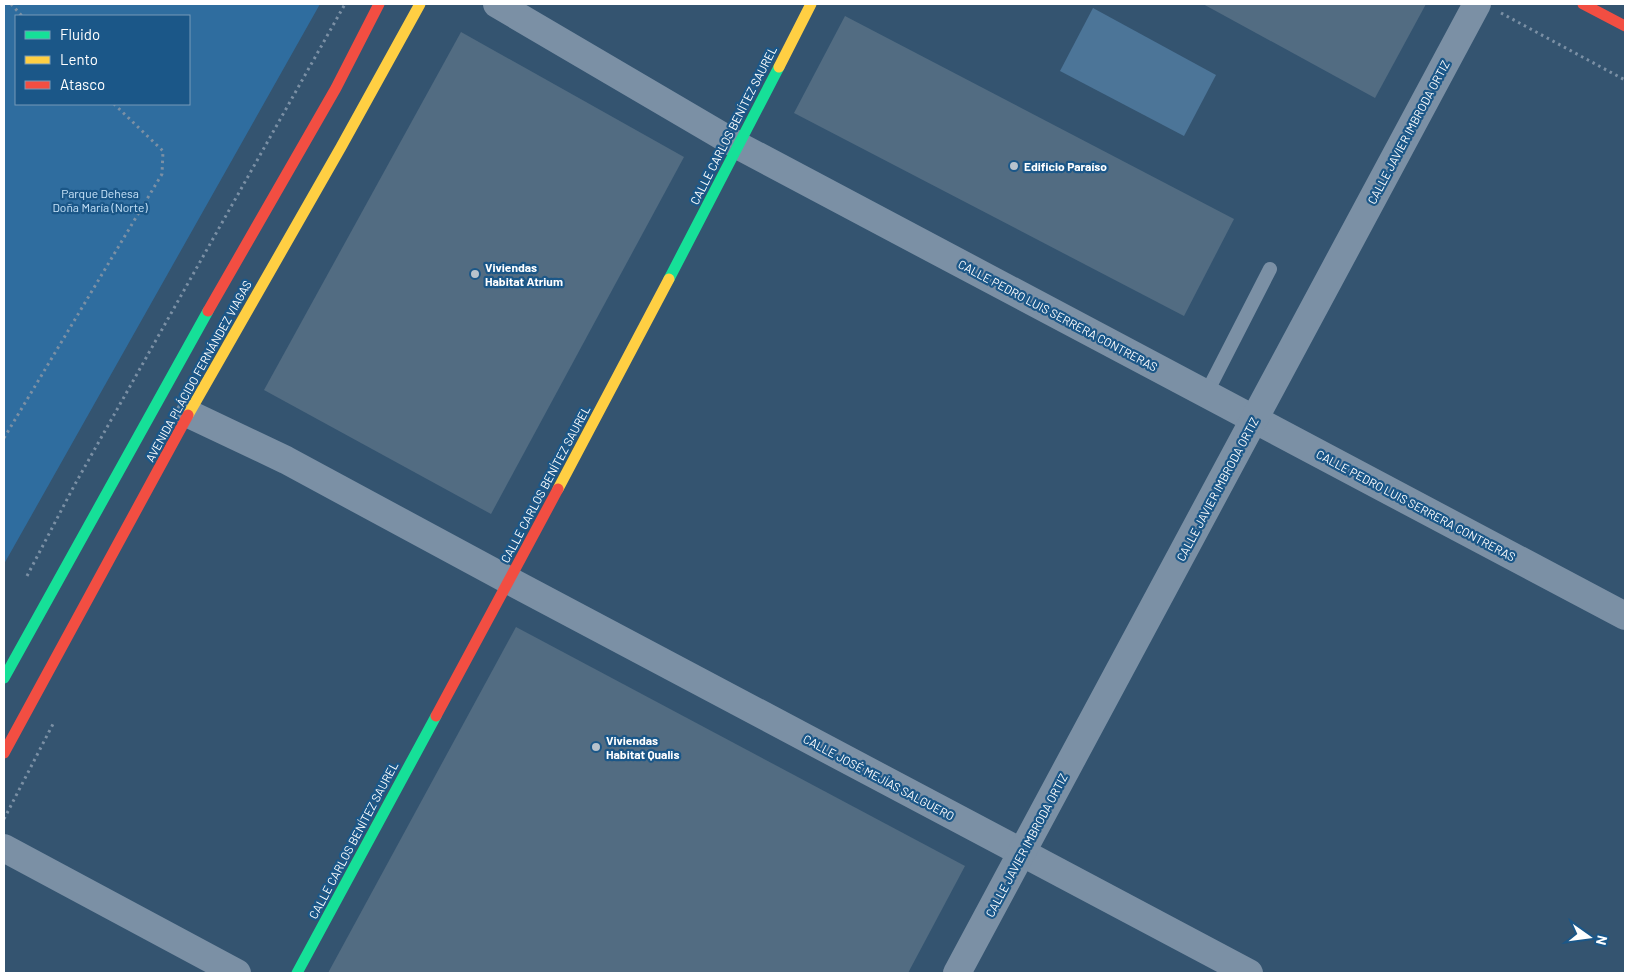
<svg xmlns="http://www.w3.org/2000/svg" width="1629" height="977" font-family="Barlow,sans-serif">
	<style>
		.green { fill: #2f6d9f; fill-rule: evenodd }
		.water { fill: #4c7598 }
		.building { fill: #526c82 }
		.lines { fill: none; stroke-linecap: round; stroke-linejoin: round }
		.path { stroke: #7b90a5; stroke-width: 3; stroke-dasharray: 2.5 4; stroke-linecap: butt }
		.lane { stroke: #7b90a5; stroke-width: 14 }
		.street { stroke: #7b90a5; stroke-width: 28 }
		.fast { stroke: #16e098; stroke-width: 11 }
		.slow { stroke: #ffcf43; stroke-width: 11 }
		.jam { stroke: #f24e42; stroke-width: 11 }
		.poi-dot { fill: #b8c3cd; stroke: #1b5788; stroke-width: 2 }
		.labels { text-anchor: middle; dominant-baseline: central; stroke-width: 4.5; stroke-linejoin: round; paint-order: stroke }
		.street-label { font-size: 12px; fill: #fff; stroke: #1b5788 }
		.poi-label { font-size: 12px; font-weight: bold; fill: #fff; stroke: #1b5788; text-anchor: start }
		.park-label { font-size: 12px; fill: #c9e4f9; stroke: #1b5788 }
	</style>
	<rect width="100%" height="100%" fill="#345470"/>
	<path class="green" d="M4 4H320L4 564ZM16 16H189V104H16Z"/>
	<path class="water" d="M1093 8 1216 75 1184 136 1060 71Z"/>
	<g class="building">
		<path d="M1203 4H1426L1375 98Z"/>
		<path d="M845 16 1234 219 1184 316 794 113Z"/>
		<path d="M461 32 684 157 491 514 264 390Z"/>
		<path d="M516 627 965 866 908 973H328Z"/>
	</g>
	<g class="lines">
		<g class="path">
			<path d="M11 4 22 16"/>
			<path d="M1501 13 1625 80"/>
			<path d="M4 438 162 174 163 151 114 104"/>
			<path d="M27 576 74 486 345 4"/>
			<path d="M4 819 53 724"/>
		</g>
		<path class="lane" d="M1206 394 1270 269"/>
		<g class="street">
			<path d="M497 4 739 146 1625 616"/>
			<path d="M189 414 286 460 510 581 1249 973"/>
			<path d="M4 848 237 973"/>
			<path d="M957 973 1477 4"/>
		</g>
		<g class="fast">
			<path d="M669 279 779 67"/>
			<path d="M4 678 208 311"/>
			<path d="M297 973 436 716"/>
		</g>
		<g class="slow">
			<path d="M779 67 811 4"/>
			<path d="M188 415 341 147 420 4"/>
			<path d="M558 489 669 279"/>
		</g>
		<g class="jam">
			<path d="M1583 4 1625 26"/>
			<path d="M208 311 336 88 379 4"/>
			<path d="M436 716 558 489"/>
			<path d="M4 753 188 415"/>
		</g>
	</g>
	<g class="poi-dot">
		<circle cx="1014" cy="166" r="5"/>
		<circle cx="475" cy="274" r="5"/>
		<circle cx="596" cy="747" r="5"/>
	</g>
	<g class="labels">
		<g class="street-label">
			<text transform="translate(733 125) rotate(-63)">CALLE CARLOS BENÍTEZ SAUREL</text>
			<text transform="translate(1408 132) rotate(-62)">CALLE JAVIER IMBRODA ORTIZ</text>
			<text transform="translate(1058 315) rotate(28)">CALLE PEDRO LUIS SERRERA CONTRERAS</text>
			<text transform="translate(198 371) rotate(-61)">AVENIDA PLÁCIDO FERNÁNDEZ VIAGAS</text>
			<text transform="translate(545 484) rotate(-62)">CALLE CARLOS BENÍTEZ SAUREL</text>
			<text transform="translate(1217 489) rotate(-62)">CALLE JAVIER IMBRODA ORTIZ</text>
			<text transform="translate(1416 505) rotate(28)">CALLE PEDRO LUIS SERRERA CONTRERAS</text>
			<text transform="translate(879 777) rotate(28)">CALLE JOSÉ MEJÍAS SALGUERO</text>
			<text transform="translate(353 840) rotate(-62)">CALLE CARLOS BENÍTEZ SAUREL</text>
			<text transform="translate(1026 845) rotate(-62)">CALLE JAVIER IMBRODA ORTIZ</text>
		</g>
		<g class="poi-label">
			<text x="1024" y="166">Edificio Paraíso</text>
			<text x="485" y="267">Viviendas<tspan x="485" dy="14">Habitat Atrium</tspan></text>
			<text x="606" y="740">Viviendas<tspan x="606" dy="14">Habitat Qualis</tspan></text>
		</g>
		<g class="park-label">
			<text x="100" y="193">Parque Dehesa<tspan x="100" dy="14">Doña María (Norte)</tspan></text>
		</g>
	</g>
	<rect width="1629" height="977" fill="none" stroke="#ffffff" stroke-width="10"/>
	<rect x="15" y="15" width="175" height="90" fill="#1b5788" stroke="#769ab8"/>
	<rect x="25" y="31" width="25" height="8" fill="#16e098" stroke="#769ab8"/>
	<text x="60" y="40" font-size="15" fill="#ffffff">Fluido</text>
	<rect x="25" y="56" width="25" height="8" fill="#ffcf43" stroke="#769ab8"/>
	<text x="60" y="65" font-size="15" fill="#ffffff">Lento</text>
	<rect x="25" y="81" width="25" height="8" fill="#f24e42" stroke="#769ab8"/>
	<text x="60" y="90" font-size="15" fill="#ffffff">Atasco</text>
	<g transform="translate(1589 937) rotate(104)" stroke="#1b5788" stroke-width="4" paint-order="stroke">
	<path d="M0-4L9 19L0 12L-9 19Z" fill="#ffffff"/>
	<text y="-8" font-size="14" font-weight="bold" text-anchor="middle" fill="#ffffff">N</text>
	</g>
</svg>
